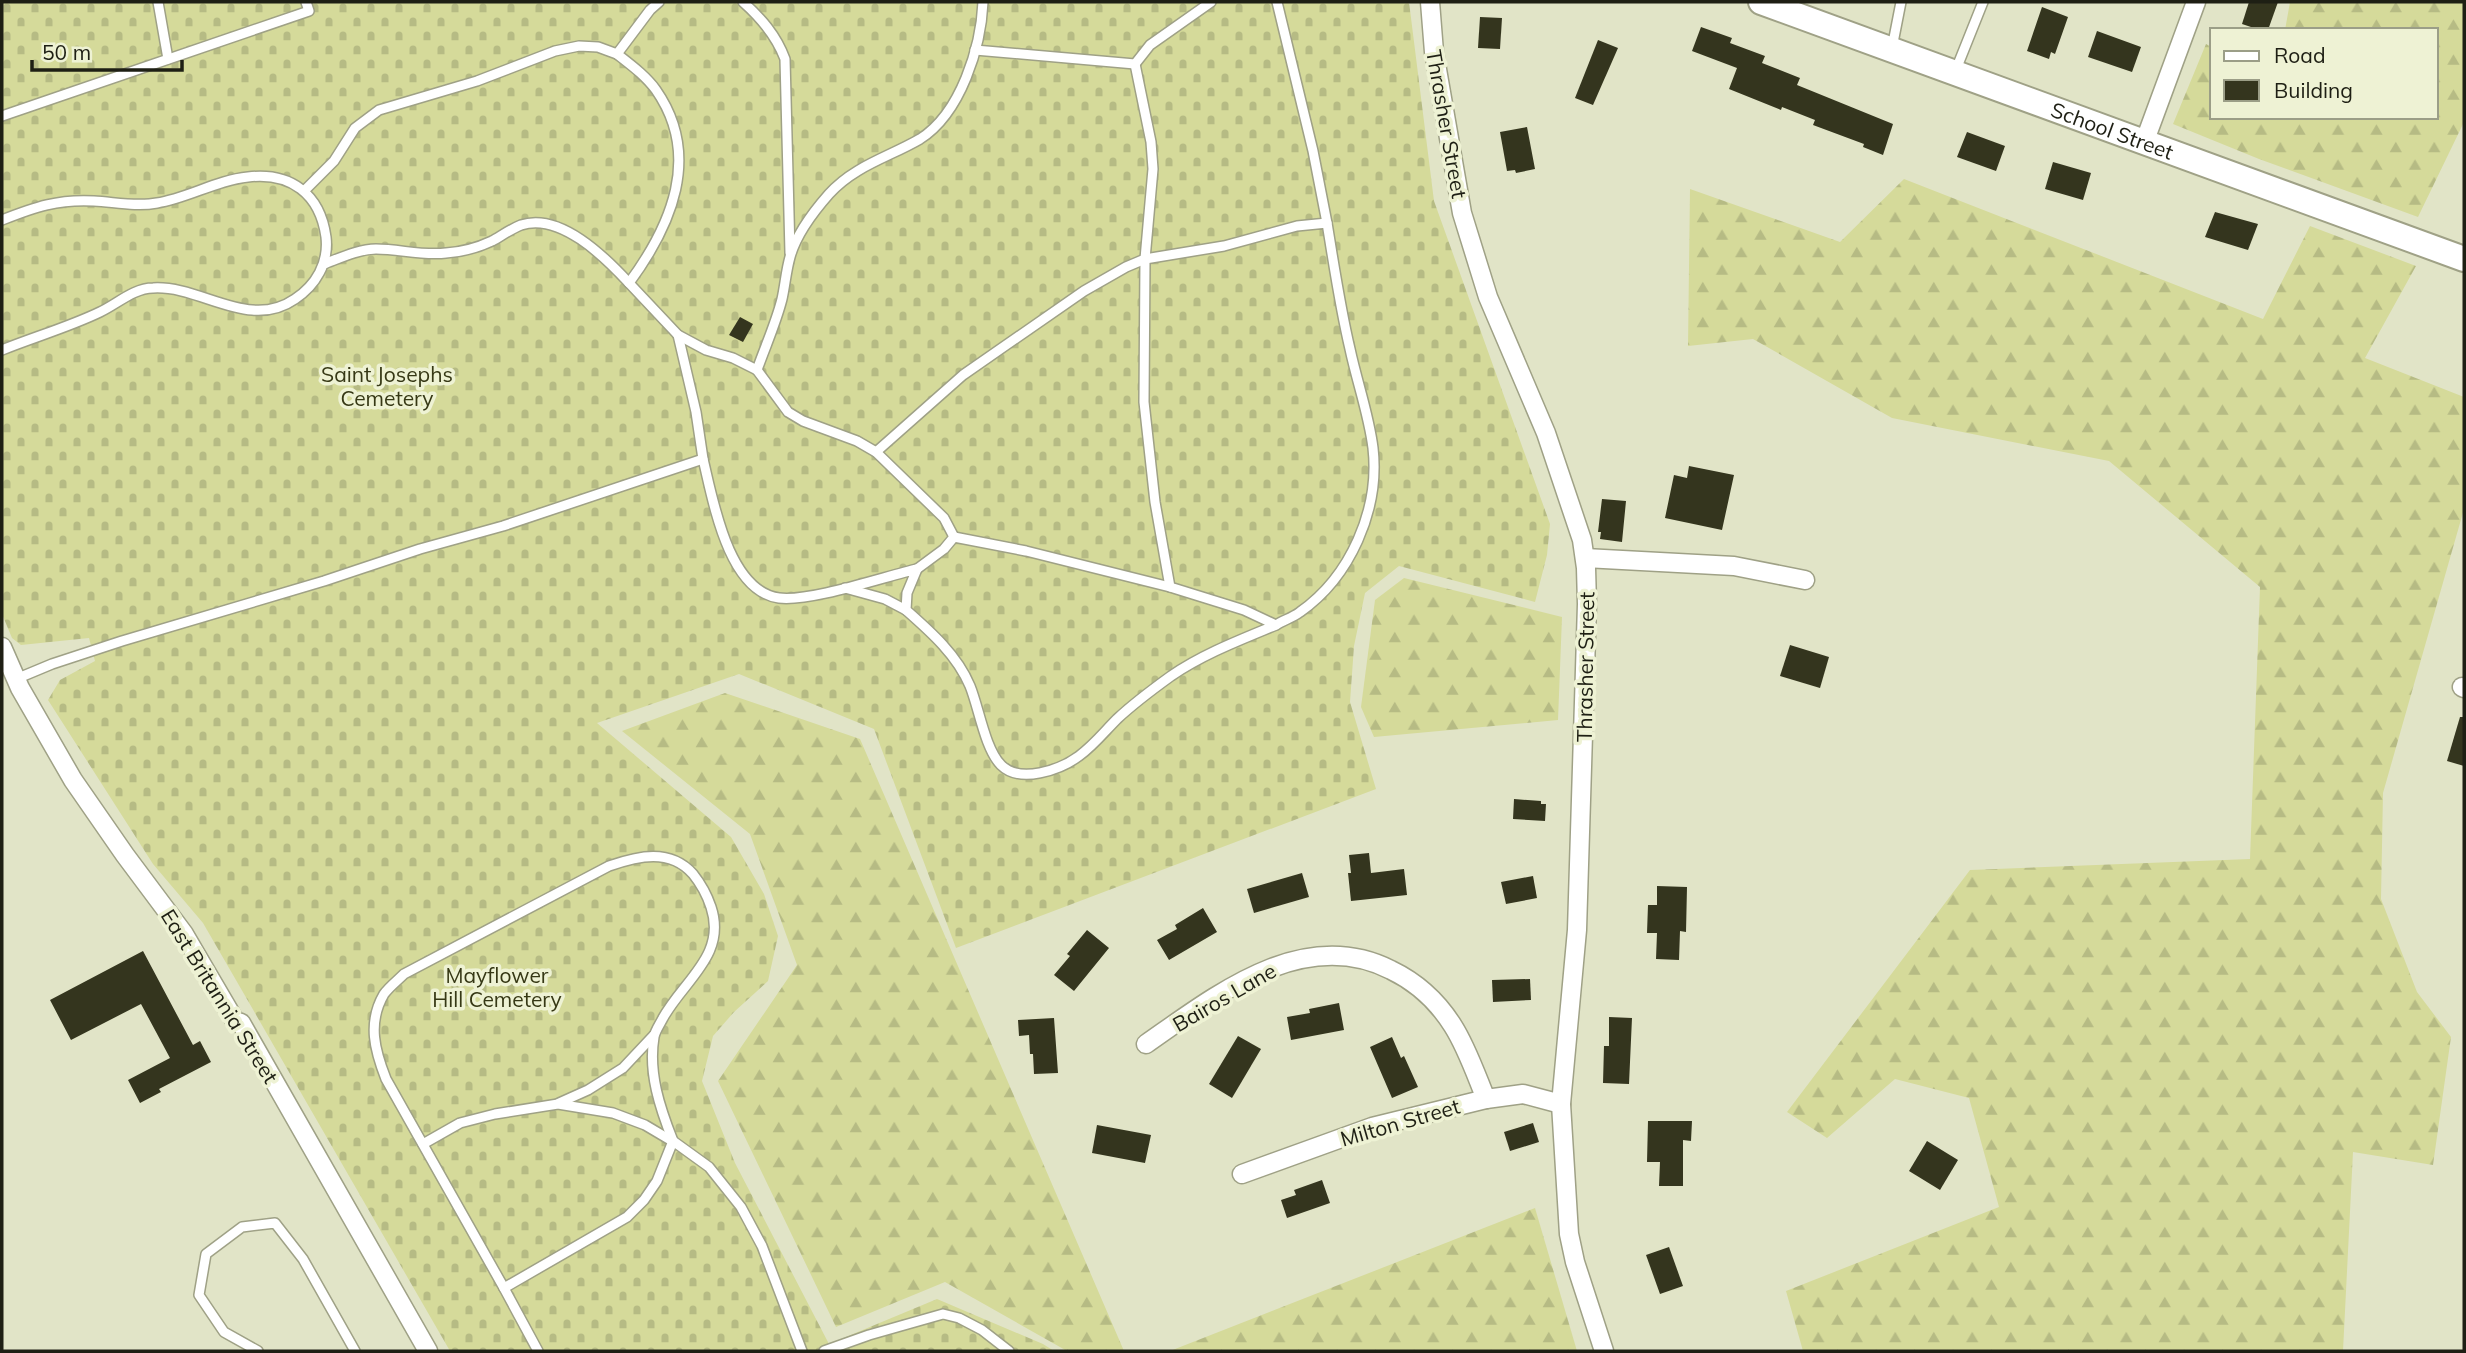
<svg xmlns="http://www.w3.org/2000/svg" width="2466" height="1353" font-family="Mulish,sans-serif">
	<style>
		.forest { fill: url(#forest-firs) }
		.cemetery { fill: url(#cemetery-stones) }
		.building { fill: #34351e }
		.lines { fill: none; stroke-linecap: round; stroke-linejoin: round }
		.lane-casing { stroke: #9fa186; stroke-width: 12 }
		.street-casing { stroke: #9fa186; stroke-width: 21 }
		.secondary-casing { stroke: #9fa186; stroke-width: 28 }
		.lane { stroke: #fff; stroke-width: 9 }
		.street { stroke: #fff; stroke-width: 18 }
		.secondary { stroke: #fff; stroke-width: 24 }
		.labels { text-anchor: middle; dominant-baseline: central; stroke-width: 7; stroke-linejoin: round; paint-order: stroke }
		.street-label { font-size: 21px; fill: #1e1f14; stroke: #eef2d4 }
		.park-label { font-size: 21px; fill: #363815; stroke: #eef2d4 }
	</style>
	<defs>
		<pattern id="forest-firs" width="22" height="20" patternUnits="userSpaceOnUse" patternTransform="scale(1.75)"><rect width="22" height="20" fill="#d5da9a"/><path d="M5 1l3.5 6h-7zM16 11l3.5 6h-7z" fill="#b6bb84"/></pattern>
		<pattern id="cemetery-stones" width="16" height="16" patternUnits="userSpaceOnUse" patternTransform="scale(1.75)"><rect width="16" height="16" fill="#d5da9a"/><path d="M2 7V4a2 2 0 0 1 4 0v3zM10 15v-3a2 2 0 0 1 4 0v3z" fill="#b6bb84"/></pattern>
	</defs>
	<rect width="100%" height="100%" fill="#e1e4c7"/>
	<g class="forest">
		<path d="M2290 2H2464V122L2418 217 2259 159 2173 124 2206 44 2212 47V117H2436V30H2285Z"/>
		<path d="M1904 179 2263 319 2310 226 2416 266 2365 358 2464 397V509L2383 793 2381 899 2417 992 2451 1037 2433 1165 2353 1152 2343 1351H1803L1786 1291 1999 1207 1969 1098 1895 1079 1827 1138 1787 1112 1970 870 2250 859 2260 587 2109 461 1892 418 1753 339 1688 346 1690 189 1840 242Z"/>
		<path d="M1404 578 1562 617 1558 720 1374 737 1361 707 1375 600Z"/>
		<path d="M725 693 860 739 1124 1351H1067L945 1282 836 1327 718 1081 797 965 750 834 622 731Z"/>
		<path d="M1535 1208 1577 1351H1170Z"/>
	</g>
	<path class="cemetery" d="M2 2H1409L1434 201 1550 524 1547 555 1535 602 1399 566 1365 593 1354 646 1350 702 1376 789 956 948 874 729 739 674 597 723 731 837 764 894 778 936 768 981 734 1012 713 1036 702 1081 735 1163 829 1344 937 1299 1043 1344 1054 1351H450L203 923 153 864 48 700 60 680 95 661 89 638 21 645 12 638 2 614Z"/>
	<g class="building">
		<path d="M2249 2H2278L2268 30H2260L2242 24Z"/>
		<path d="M2042 7 2068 17 2055 54 2051 52 2049 59 2027 51Z"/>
		<path d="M1480 17 1502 18 1500 49 1478 48Z"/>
		<path d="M1701 27 1732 38 1730 43 1765 56 1762 63 1800 78 1797 85 1893 124 1883 155 1863 147 1864 144 1813 125 1815 120 1782 107 1781 110 1729 89 1737 68 1692 51Z"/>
		<path d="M2097 31 2141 47 2132 72 2088 57Z"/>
		<path d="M1598 40 1618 48 1593 105 1575 98Z"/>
		<path d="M1527 127 1535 169 1516 173 1515 170 1507 171 1500 132Z"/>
		<path d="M1967 132 2005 146 1996 171 1957 157Z"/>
		<path d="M2053 162 2091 173 2083 200 2045 189Z"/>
		<path d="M2215 212 2258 224 2248 250 2205 237Z"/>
		<path d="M740 317 753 324 743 342 729 335Z"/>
		<path d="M1689 466 1734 475 1722 530 1665 518 1674 475 1687 478Z"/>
		<path d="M1602 499 1626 501 1622 542 1600 539 1601 532H1598Z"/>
		<path d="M1790 645 1829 657 1820 688 1780 676Z"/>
		<path d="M2460 717H2464V766L2447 761Z"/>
		<path d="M1514 799 1541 801V804H1546L1545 821 1513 819Z"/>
		<path d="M1369 853 1371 873 1404 869 1407 895 1351 901 1348 873H1351L1349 855Z"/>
		<path d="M1302 873 1309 897 1254 913 1247 889Z"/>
		<path d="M1533 876 1537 898 1506 904 1501 882Z"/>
		<path d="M1657 886 1687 887 1686 932 1680 931 1679 960 1656 959 1657 933H1647L1648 905H1657Z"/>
		<path d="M1203 908 1217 932 1169 960 1157 940 1177 929 1175 925Z"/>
		<path d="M1087 930 1109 948 1074 991 1054 975 1070 956 1067 954Z"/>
		<path d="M143 951 193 1045 200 1041 211 1062 159 1089 161 1092 140 1103 128 1080 170 1058 141 1004 71 1040 50 1000Z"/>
		<path d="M1530 979 1531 1000 1493 1002 1492 980Z"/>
		<path d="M1339 1003 1344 1030 1291 1040 1287 1017 1310 1013 1309 1009Z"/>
		<path d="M1609 1017 1632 1018 1629 1084 1603 1083 1604 1046H1609Z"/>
		<path d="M1054 1018 1058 1073 1034 1074 1033 1054H1030L1029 1035 1019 1036 1018 1020Z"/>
		<path d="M1238 1036 1261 1049 1232 1098 1209 1084Z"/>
		<path d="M1392 1037 1401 1058 1404 1056 1418 1087 1392 1098 1370 1047Z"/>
		<path d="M1648 1121H1692L1691 1141 1683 1140V1186H1659L1660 1162H1647Z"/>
		<path d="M1533 1123 1539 1142 1510 1151 1504 1132Z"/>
		<path d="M1097 1125 1151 1135 1145 1163 1092 1153Z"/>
		<path d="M1927 1141 1958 1160 1940 1190 1909 1171Z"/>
		<path d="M1322 1180 1330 1203 1287 1218 1281 1200 1296 1195 1294 1190Z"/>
		<path d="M1669 1247 1683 1286 1660 1294 1646 1255Z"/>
	</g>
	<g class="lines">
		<g class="lane-casing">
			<g id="lane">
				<path d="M158 2 168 59"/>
				<path d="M659 2 650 10 617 54C631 65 646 76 656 90 702 156 671 226 629 283L678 335 706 350 733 358 757 370C765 347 776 323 782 299 785 286 786 271 790 257 796 235 814 211 829 194 854 166 889 157 920 139 961 113 981 47 983 2"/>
				<path d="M743 2C761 18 776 35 785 59L790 253"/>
				<path d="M1277 2 1313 151 1327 223"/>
				<path d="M1892 48 1901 2"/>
				<path d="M975 50 1135 64 1150 45 1211 2"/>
				<path d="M1955 72 1983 2"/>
				<path d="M2 116 309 11 306 2"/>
				<path d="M305 190 334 161 355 128 379 110 477 81 555 51 579 46 598 47 617 54"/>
				<path d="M2 220C35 207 58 199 94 201 114 202 136 207 157 203 188 198 217 180 248 177 291 172 320 194 326 237 329 263 316 285 295 299 249 331 201 285 153 288 134 288 117 304 100 312 69 327 34 337 2 350"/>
				<path d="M324 264C340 258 359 249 376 249 399 249 423 256 446 253 462 252 477 248 492 241 501 236 511 229 521 225 560 212 605 257 629 283"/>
				<path d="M757 370 788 412 803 421 857 441 876 452 944 518 954 537 944 549 917 569"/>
				<path d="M876 452 963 375 1084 291 1126 267 1145 259 1224 246 1297 226 1327 223C1334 265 1340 307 1350 349 1357 382 1369 415 1373 448 1380 510 1350 577 1300 612 1292 618 1284 620 1276 625"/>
				<path d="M703 459C713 500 728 591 779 598 810 602 883 577 917 569L907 593 906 610C931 632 957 655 970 686 979 708 985 749 1001 765 1020 784 1060 770 1079 756 1094 745 1104 732 1117 719 1133 704 1153 689 1171 676 1203 654 1240 640 1276 625L1244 610 1170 587 1155 502 1144 402 1145 259 1153 169 1151 142 1135 64"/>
				<path d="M954 537 1026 551 1170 587"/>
				<path d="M845 588 885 599 906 610"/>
				<path d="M16 679 52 664 122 641 324 581 420 549 503 526 703 459 696 412 678 335"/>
				<path d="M559 1103 588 1090 623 1068 654 1035"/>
				<path d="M423 1144 460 1123 495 1114 558 1104 613 1113 645 1125 672 1141"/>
				<path d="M504 1288 386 1079C375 1051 367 1023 384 994 389 987 398 980 404 974L609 866C638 856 670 848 693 874 701 884 707 895 711 907 727 955 684 980 663 1018 660 1024 655 1031 654 1037 648 1073 660 1108 673 1141"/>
				<path d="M258 1351 224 1332 199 1295 206 1254 242 1227 275 1223 303 1259 355 1351"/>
				<path d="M538 1351 504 1288 627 1217 644 1200 657 1181 673 1141 709 1167 741 1207 762 1246 802 1351"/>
				<path d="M824 1351 869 1335 943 1314 959 1318 982 1330 1009 1351"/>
			</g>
		</g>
		<g class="street-casing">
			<g id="street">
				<path d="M1430 2 1434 52 1462 213 1488 297 1546 433 1582 540 1586 568 1587 604 1577 930 1561 1104 1569 1234 1575 1262 1604 1351"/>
				<path d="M2144 143 2196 2"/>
				<path d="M1585 558 1734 566 1805 580"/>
				<path d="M2 647 20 688 73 780 125 855 184 934 235 1021 241 1023 428 1351"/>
				<path d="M2462 687 2464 688"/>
				<path d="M1146 1044C1215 996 1303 925 1391 970 1416 982 1438 1002 1453 1026 1467 1048 1476 1075 1486 1099"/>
				<path d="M1242 1174 1372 1127 1486 1099 1523 1094 1561 1104"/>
			</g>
		</g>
		<g class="secondary-casing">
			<g id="secondary">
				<path id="s1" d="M1761 2 2464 259"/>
			</g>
		</g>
		<use href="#lane" class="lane"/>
		<use href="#street" class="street"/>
		<use href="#secondary" class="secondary"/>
	</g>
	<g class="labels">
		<g class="street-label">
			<text transform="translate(1447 124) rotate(80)">Thrasher Street</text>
			<text stroke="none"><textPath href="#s1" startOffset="374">School Street</textPath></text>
			<text transform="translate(1585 667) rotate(-89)">Thrasher Street</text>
			<text transform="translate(220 996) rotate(58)">East Britannia Street</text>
			<text transform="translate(1224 997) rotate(-30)">Bairos Lane</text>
			<text transform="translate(1400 1122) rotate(-16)">Milton Street</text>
		</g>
		<g class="park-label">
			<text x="387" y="374">Saint Josephs<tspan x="387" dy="24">Cemetery</tspan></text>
			<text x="497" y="975">Mayflower<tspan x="497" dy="24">Hill Cemetery</tspan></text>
		</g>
	</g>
	<rect width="2466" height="1353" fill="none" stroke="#1e1f14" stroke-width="7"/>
	<rect x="2210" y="28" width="228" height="91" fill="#eef2d4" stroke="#9b9e87" stroke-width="2"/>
	<rect x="2224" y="51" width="35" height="10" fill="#ffffff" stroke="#9b9e87" stroke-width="2"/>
	<text x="2274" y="63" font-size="21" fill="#1e1f14">Road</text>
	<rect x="2224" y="80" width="35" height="21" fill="#34351e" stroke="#9b9e87" stroke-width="2"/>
	<text x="2274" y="98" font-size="21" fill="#1e1f14">Building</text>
	<path d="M32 60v10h150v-10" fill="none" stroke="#1e1f14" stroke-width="3.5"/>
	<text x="42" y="60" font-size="21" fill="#1e1f14" stroke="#eef2d4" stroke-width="5" paint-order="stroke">50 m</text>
</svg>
